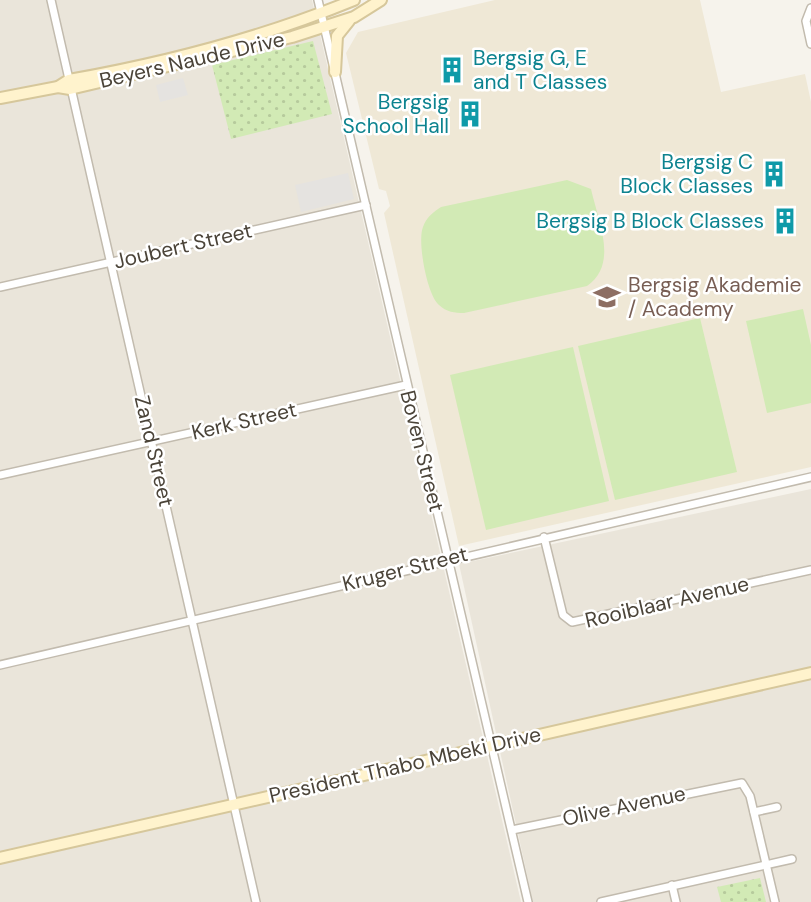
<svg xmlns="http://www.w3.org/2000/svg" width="811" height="902" font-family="'DM Sans',sans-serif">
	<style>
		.residential { fill: #eae5da }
		.education { fill: #efe8d6 }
		.grass { fill: url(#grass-dots) }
		.garden { fill: #d2eab5 }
		.parking { fill: #e5e3e0 }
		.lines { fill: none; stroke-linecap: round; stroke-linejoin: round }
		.street-casing { stroke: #c2bbae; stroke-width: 10 }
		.secondary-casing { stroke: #d6c79b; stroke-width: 14 }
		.street { stroke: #fff; stroke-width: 7 }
		.secondary { stroke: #fff3cd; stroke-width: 10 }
		.labels { text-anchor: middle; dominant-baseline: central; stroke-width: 5; stroke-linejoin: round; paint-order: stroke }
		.culture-label { font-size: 21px; fill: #0d838f; stroke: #fff; text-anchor: end }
		.street-label { font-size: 21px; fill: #4b4439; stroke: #fff }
		.education-label { font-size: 21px; fill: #785e54; stroke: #fff; text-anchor: start }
	</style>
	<defs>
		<pattern id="grass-dots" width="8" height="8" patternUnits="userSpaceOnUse" patternTransform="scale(1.75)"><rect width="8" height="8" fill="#d2eab5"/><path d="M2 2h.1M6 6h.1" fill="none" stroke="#b6ca9c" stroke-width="1.8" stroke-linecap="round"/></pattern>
	</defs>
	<rect width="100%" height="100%" fill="#f6f3ec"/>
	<g class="residential">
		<path d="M0 0H312L521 902H0Z"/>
		<path d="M811 489V902H533L459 564Z"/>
	</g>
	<path class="education" d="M495 0H700L721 92 805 74 811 102V467L459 546 384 213 390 206 386 191 379 189 346 53 358 32Z"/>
	<g class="grass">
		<path d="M313 41 332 114 231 139 212 65Z"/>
		<path d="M760 878 766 902H721L717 887Z"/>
	</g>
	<g class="garden">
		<path d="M567 180 591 189C598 221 619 264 587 286L464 313C455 313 446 312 439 305 427 295 417 241 423 227 426 218 433 212 441 207Z"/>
		<path d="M803 309 811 345V403L767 413 746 321Z"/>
		<path d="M700 318 737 472 615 500 578 346Z"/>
		<path d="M573 347 609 501 486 530 450 375Z"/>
	</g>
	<g class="parking">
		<path d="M183 78 188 95 160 102 156 85Z"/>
		<path d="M348 173 354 199 301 212 295 185Z"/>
	</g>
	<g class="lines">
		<g class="street-casing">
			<g id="street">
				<path d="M51 0 256 902"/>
				<path d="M318 0 528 902"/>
				<path d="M811 8 806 21 811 44"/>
				<path d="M0 287 366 205"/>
				<path d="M0 475 406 385"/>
				<path d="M544 537 563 615 572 622 811 570"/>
				<path d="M0 665 811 477"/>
				<path d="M754 812 777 807"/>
				<path d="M512 830 742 783 750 796 775 902"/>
				<path d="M672 885 676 902"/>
				<path d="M601 902 792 859"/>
			</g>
		</g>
		<g class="secondary-casing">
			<g id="secondary">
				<path d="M335 72 337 36 349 21"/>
				<path d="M58 87 70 89 292 37 354 17 381 0"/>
				<path d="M0 98 58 87 69 80C165 63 264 37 354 0"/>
				<path d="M0 858 811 673"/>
			</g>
		</g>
		<use href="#street" class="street"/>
		<use href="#secondary" class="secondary"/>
	</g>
	<defs>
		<g id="building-bare" transform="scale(2.1)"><path d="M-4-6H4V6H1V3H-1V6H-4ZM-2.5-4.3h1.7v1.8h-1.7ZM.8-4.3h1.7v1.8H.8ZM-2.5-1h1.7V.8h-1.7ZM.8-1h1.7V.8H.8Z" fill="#0f9aa8" stroke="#fff" stroke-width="2.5" paint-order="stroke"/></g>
		<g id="school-bare" transform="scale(2.1)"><path d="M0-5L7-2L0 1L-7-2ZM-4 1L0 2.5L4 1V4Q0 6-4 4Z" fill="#8d6e63" stroke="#fff" stroke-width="2.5" paint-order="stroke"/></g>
	</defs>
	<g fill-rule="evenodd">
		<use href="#building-bare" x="452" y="70"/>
		<use href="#building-bare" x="470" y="114"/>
		<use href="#building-bare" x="774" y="174"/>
		<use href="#building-bare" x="785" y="221"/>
		<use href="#school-bare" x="607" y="297"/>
	</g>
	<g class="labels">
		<g class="culture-label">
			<text x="473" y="58" text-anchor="start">Bergsig G, E<tspan x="473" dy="24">and T Classes</tspan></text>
			<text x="449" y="102">Bergsig<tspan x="449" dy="24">School Hall</tspan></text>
			<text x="753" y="162">Bergsig C<tspan x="753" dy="24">Block Classes</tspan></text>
			<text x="764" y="221">Bergsig B Block Classes</text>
		</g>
		<g class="street-label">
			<text transform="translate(192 60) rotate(-13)">Beyers Naude Drive</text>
			<text transform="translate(183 246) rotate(-13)">Joubert Street</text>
			<text transform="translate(244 421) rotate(-13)">Kerk Street</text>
			<text transform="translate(154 451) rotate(77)">Zand Street</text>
			<text transform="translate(422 451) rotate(76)">Boven Street</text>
			<text transform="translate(405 569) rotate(-14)">Kruger Street</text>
			<text transform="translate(667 602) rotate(-13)">Rooiblaar Avenue</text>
			<text transform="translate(405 765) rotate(-13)">President Thabo Mbeki Drive</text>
			<text transform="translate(624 806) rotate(-12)">Olive Avenue</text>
		</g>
		<g class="education-label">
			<text x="628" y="285">Bergsig Akademie<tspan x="628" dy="24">/ Academy</tspan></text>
		</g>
	</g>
</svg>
